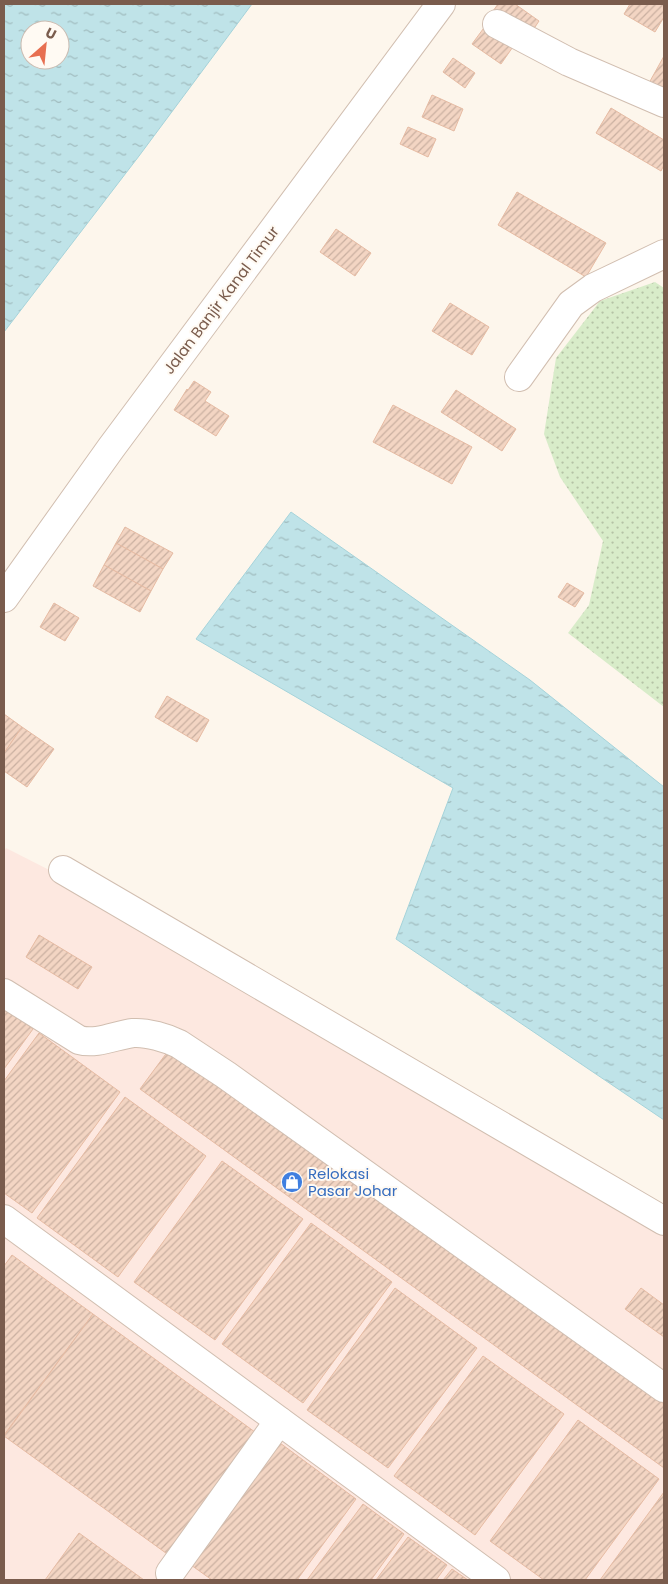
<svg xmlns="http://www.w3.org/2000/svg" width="668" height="1584" font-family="Poppins,sans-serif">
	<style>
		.commercial { fill: #fde8e0 }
		.grass { fill: url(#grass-dots) }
		.water { fill: url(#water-ripples); stroke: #a5d3da; fill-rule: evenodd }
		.building { fill: url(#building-hatch); stroke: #e6bba3 }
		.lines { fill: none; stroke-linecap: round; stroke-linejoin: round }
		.minor-casing { stroke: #d1beb0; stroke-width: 30 }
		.minor { stroke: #fff; stroke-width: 28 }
		.labels { text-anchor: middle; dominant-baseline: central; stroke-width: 4; stroke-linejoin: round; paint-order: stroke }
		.street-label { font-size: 15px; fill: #7a5c4d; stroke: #fffaf3 }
		.shop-label { font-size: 15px; fill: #366cbe; stroke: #fffaf3; text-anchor: start }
	</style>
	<defs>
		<pattern id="grass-dots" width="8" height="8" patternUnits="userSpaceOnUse" patternTransform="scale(1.25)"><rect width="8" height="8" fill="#d8ecc9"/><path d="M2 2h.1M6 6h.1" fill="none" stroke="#b4c2a5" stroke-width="1.8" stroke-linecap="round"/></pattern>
		<pattern id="water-ripples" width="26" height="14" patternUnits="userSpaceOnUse" patternTransform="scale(1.25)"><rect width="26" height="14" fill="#bfe3e8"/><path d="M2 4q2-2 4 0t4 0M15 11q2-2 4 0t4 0" fill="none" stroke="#a0bbbe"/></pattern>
		<pattern id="building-hatch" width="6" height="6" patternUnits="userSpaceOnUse" patternTransform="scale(1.25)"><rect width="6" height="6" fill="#f3d5c3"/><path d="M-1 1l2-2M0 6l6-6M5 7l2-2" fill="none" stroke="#cab0a1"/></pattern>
	</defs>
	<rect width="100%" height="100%" fill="#fdf6ec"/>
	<path class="commercial" d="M6 848 183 938 664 1232V1580H4V851Z"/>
	<path class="grass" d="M655 282 664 288V707L568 633 589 605 603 541 560 477 544 434 556 358 600 301Z"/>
	<g class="water">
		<path d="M4 4H252L139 156 4 332ZM30 30H60V60H30Z"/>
		<path d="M291 512 530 680 664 787V1120L396 939 453 788 196 639Z"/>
	</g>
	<g class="building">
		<path d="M498 4H515L539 21 529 36 493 11Z"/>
		<path d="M630 4H664V17L655 32 624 14Z"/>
		<path d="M489 21 517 41 501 64 472 44Z"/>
		<path d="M664 56V92L649 83Z"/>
		<path d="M453 58 475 73 465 88 443 72Z"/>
		<path d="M432 95 463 109 454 131 422 117Z"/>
		<path d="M611 108 664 140V165L661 171 596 133Z"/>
		<path d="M408 127 436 139 428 157 400 144Z"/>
		<path d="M517 192 606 243 586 277 498 225Z"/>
		<path d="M336 229 371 253 355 276 320 252Z"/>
		<path d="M450 303 489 327 472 355 432 331Z"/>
		<path d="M194 381 211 392 205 401 229 416 216 436 174 410 187 389 188 390Z"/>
		<path d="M456 390 516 429 502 451 441 412Z"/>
		<path d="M393 405 472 447 452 484 373 442Z"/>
		<path d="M125 527 173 553 163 569 116 543Z"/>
		<path d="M116 543 163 569 151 591 104 565Z"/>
		<path d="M104 565 151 591 140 612 93 586Z"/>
		<path d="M567 583 584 593 575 607 558 597Z"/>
		<path d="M54 603 79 618 65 641 40 627Z"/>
		<path d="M167 696 209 720 197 742 155 717Z"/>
		<path d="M4 714 22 727 4 753Z"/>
		<path d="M22 727 54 749 27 787 4 771V753Z"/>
		<path d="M39 935 92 967 78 989 26 957Z"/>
		<path d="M4 1007 33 1029 4 1069Z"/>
		<path d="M39 1033 120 1092 32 1213 4 1193V1081Z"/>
		<path d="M171 1047 664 1404V1468L140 1089Z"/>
		<path d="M125 1097 206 1156 118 1277 37 1218Z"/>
		<path d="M222 1161 303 1219 215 1340 134 1282Z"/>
		<path d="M311 1223 392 1282 303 1403 222 1344Z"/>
		<path d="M12 1255 93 1314 4 1435V1266Z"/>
		<path d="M395 1288 477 1348 388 1468 307 1410Z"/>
		<path d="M641 1288 664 1305V1337L625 1309Z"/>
		<path d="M93 1314 259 1435 170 1556 4 1436Z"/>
		<path d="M483 1356 564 1414 475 1535 394 1476Z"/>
		<path d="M578 1420 659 1479 585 1580H544L490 1541Z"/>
		<path d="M280 1443 356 1499 297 1580H212L191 1565Z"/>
		<path d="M664 1492V1580H600Z"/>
		<path d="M363 1504 404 1534 371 1580H307Z"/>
		<path d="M79 1533 144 1580H45Z"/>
		<path d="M408 1537 447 1565 436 1580H376Z"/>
		<path d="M452 1569 468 1580H443Z"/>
	</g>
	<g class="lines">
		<g class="minor-casing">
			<g id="minor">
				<path d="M497 24 569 62 664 103"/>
				<path d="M519 377 571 304 593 288 664 254"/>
				<path d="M4 598 111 448 441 4"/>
				<path d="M63 870 664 1221"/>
				<path d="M4 993 79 1040C97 1045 116 1035 133 1033 147 1032 167 1038 179 1044L226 1075 664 1388"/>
				<path d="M4 1219 496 1580"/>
				<path d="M170 1573 279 1421"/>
			</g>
		</g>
		<use href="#minor" class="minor"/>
	</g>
	<defs>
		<g id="shop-disc" transform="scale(1.125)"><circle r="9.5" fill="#3f7fe0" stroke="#fffaf3"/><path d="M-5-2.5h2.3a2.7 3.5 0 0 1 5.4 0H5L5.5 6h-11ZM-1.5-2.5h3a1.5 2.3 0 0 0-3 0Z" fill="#fff"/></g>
	</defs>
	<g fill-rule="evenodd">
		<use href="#shop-disc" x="292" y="1182"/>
	</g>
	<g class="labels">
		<g class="street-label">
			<text transform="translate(221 300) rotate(-53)">Jalan Banjir Kanal Timur</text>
		</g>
		<g class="shop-label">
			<text x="308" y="1173">Relokasi<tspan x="308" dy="17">Pasar Johar</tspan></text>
		</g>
	</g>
	<rect width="668" height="1584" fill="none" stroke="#7a5c4d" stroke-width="10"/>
	<g transform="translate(45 45) rotate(27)"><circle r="24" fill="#fffaf3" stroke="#cabbb1"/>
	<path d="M0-4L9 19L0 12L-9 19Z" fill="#e76f51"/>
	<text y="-8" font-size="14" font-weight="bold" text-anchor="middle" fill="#7a5c4d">U</text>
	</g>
</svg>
